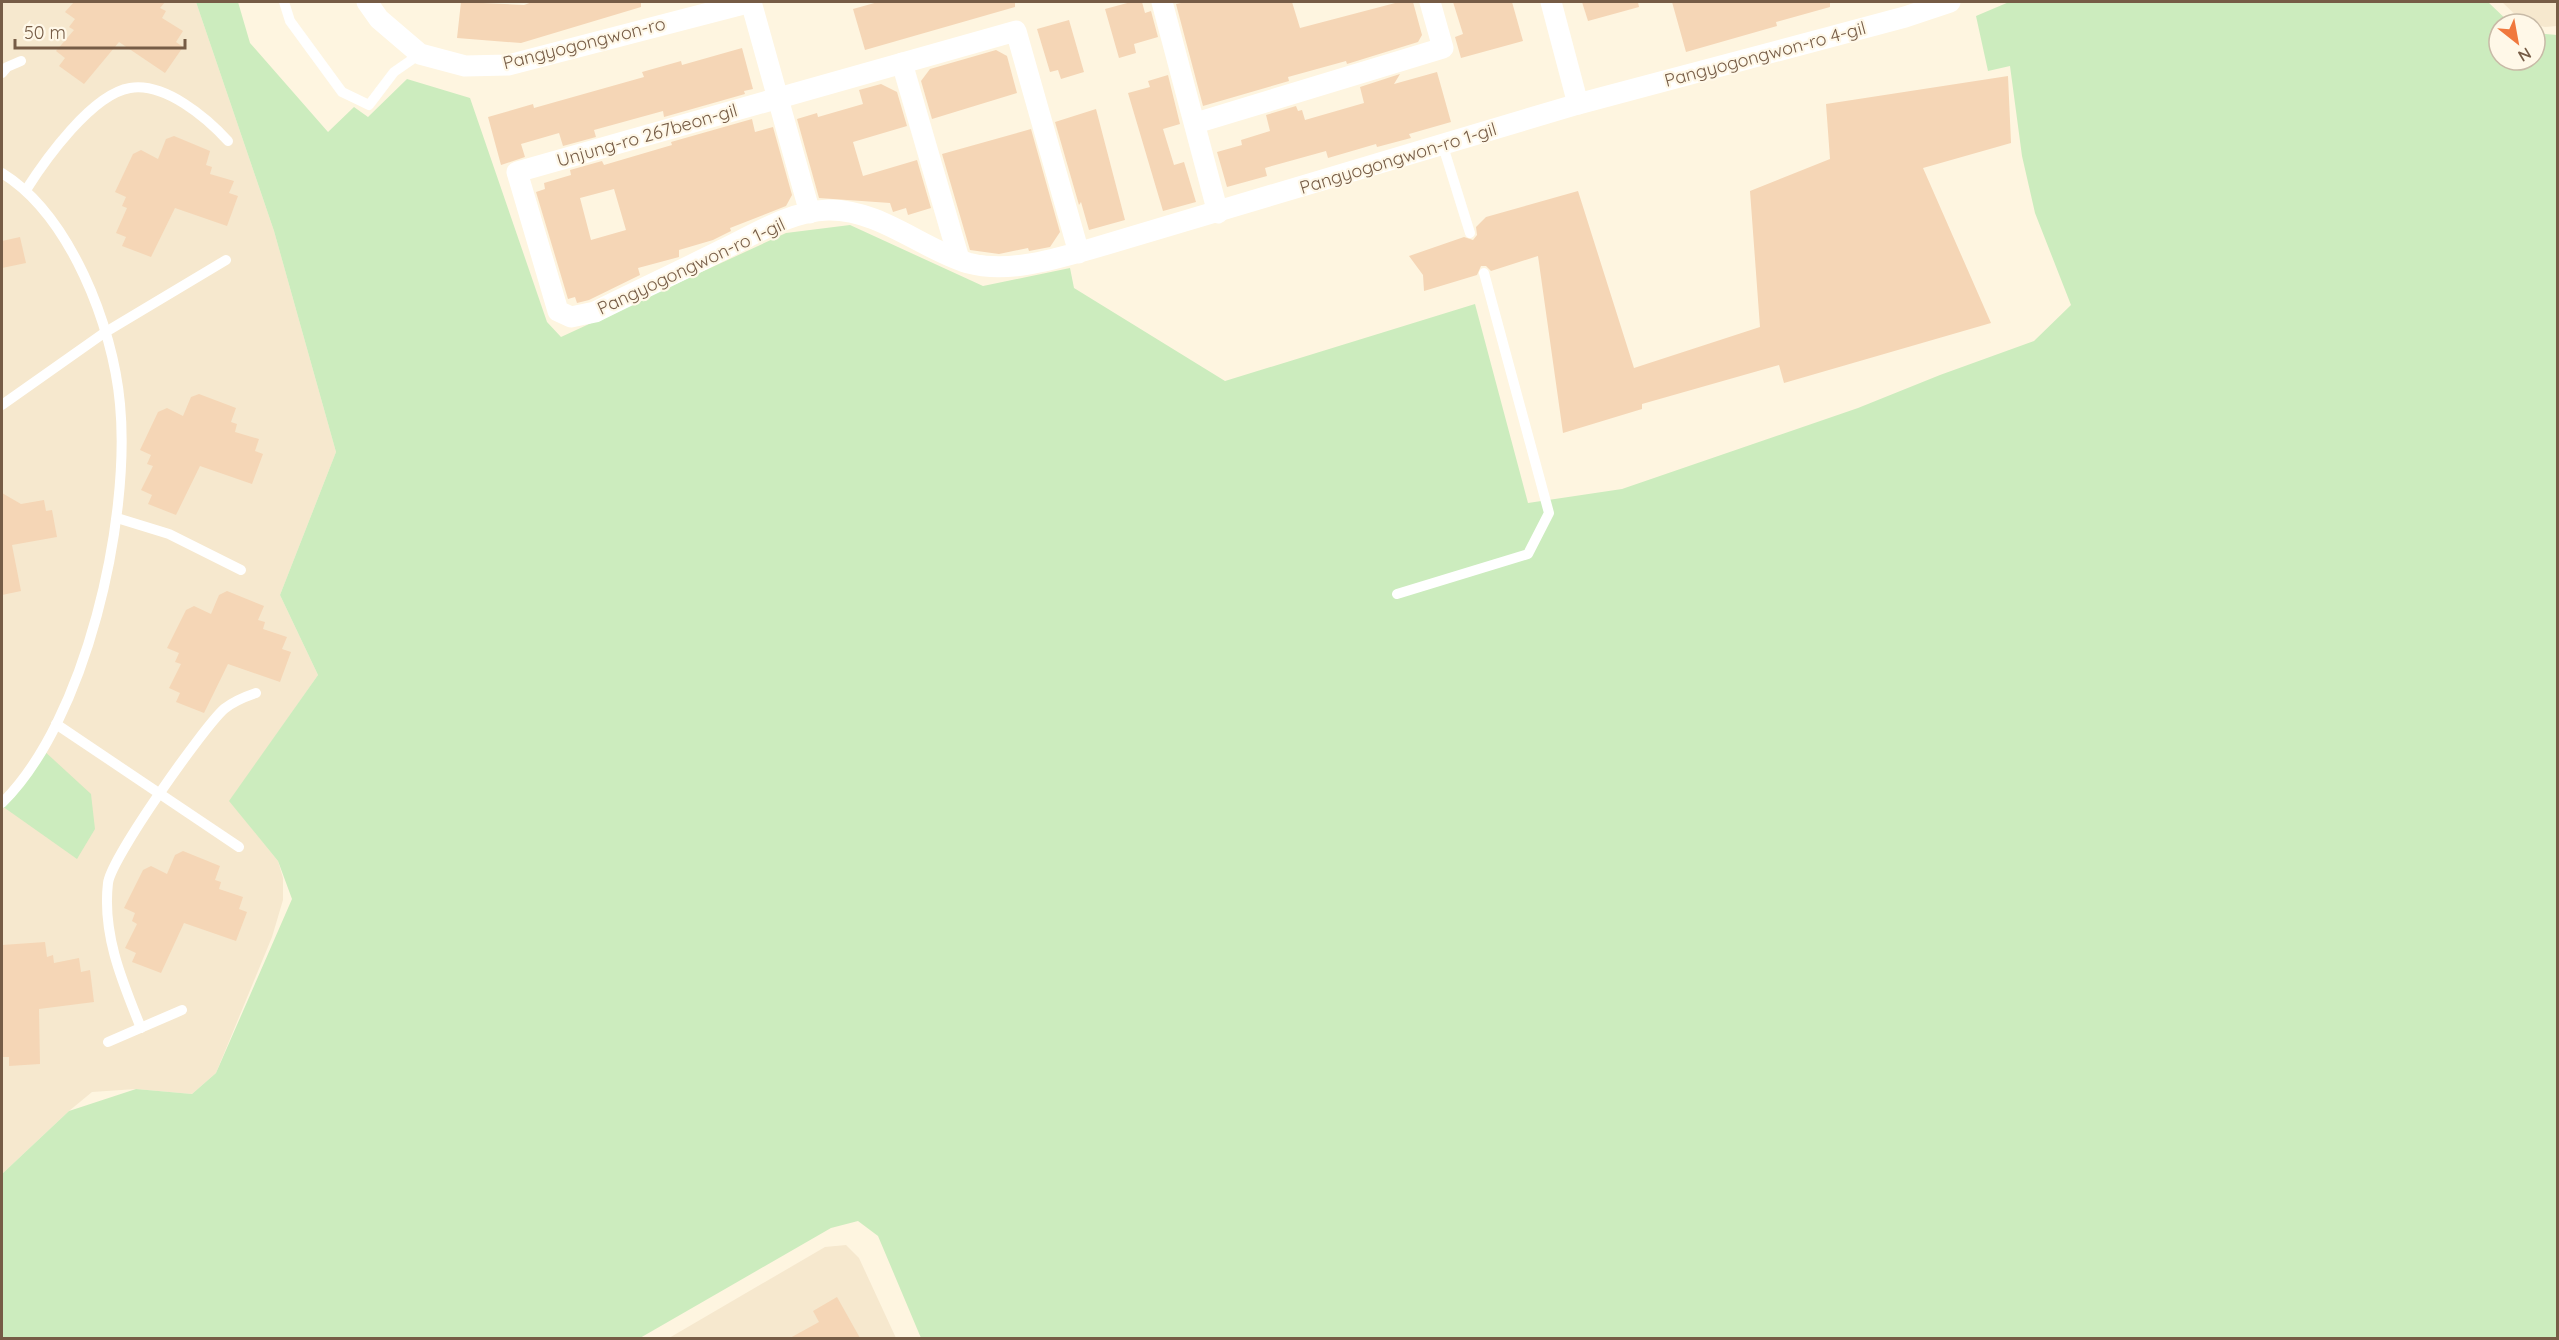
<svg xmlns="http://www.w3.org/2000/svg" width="2559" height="1340" font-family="Quicksand,sans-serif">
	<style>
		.residential { fill: #f6e8ce }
		.green { fill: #ccecbe }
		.building { fill: #f5d6b6; fill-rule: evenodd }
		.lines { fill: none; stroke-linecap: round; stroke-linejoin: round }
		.service { stroke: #fff; stroke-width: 10 }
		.minor { stroke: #fff; stroke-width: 21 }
		.labels { text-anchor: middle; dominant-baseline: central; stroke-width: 4.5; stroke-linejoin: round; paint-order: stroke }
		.street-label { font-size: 18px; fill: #765c46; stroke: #fff8e8 }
	</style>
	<rect width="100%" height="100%" fill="#fef5e0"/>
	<g class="residential">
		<path d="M2 2H196L274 231 336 452 280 595 318 675 230 801 278 861 283 878V900L272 937 216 1073 192 1094 136 1089 92 1092 69 1111 2 1174Z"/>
		<path d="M2502 2H2557V26L2545 27 2523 22Z"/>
		<path d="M846 1245 859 1258 896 1338H669L825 1247Z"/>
	</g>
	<g class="green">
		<path d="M196 2H238L250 43 328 132 354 107 368 117 407 79 470 98 547 322 561 337 786 233 850 225 983 286 1070 268 1074 288 1225 381 1475 304 1528 503 1622 489 1858 408 1940 375 2034 341 2071 305 2035 213 2022 156 2010 66 1988 71 1976 16 2009 2H2488L2511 24H2499V60H2535V33L2557 35V1338H921L878 1236 858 1221 831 1228 640 1338H2V1174L69 1111 136 1089 192 1094 216 1073 292 899 278 861 229 801 318 675 280 595 336 452 274 231Z"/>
		<path d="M42 749 91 794 95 829 77 859 2 806Z"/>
	</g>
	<g class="building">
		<path d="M74 2H165L160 8 166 11 162 18 183 31 176 42 183 47 165 73 119 42 84 84 59 66 65 58 56 51 74 30 69 27 75 19 65 12Z"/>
		<path d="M461 2 524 5 532 2H641V7L521 43 457 38Z"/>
		<path d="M878 2H1015V7L865 50 853 9Z"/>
		<path d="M1131 2H1142L1145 13 1151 11 1158 37 1134 44 1136 53 1119 58 1105 9Z"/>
		<path d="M1186 2H1292L1300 28 1399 2H1413L1422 35 1418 42 1347 64 1346 61 1288 77 1289 81 1203 106 1176 4Z"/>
		<path d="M1453 2H1512L1523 41 1461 58 1455 37 1463 34Z"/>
		<path d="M1582 2H1638L1639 7 1588 21Z"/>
		<path d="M1672 2H1830V7L1776 22 1777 26 1686 52Z"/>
		<path d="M1069 20 1084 72 1061 79 1058 70 1050 72 1037 29Z"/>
		<path d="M742 48 753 89 744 91 745 94 664 117 663 111 594 130 596 137 563 146 559 133 521 144 525 157 501 165 488 117 533 104 534 108 644 77 642 72 681 61 682 65Z"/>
		<path d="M996 50 1007 56 1017 93 932 119 921 81 930 69Z"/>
		<path d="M1437 72 1451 122 1409 134 1411 138 1377 147 1376 144 1328 158 1326 151 1265 168 1267 176 1227 187 1217 152 1242 145 1241 140 1270 131 1266 115 1296 106 1298 111 1302 110 1305 120 1364 103 1360 87 1400 74 1394 84Z"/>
		<path d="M1168 75 1180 124 1163 129 1174 165 1184 162 1196 202 1163 211 1128 93 1150 87 1148 81Z"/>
		<path d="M2008 76 2011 143 1923 168 1991 323 1784 383 1779 365 1642 404V409L1563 433 1538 256 1491 271 1486 266H1481L1477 275 1424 291 1423 275 1409 256 1464 237 1473 240 1477 235 1476 227 1486 217 1578 191 1634 368 1760 327 1750 191 1830 159 1826 104Z"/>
		<path d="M881 84 897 92 907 126 853 142 863 176 917 160 931 208 908 215 906 208 893 212 890 203 819 198 797 119 817 113 818 117 863 104 859 90Z"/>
		<path d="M1096 109 1125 220 1089 230 1081 202 1079 205 1055 122Z"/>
		<path d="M752 119 755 132 773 127 792 195 786 206 730 228 731 231 713 240 679 250V257L638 268 640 275 589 300 577 303 575 297 568 299 536 192 545 189 544 183 571 175 570 170 602 161 604 165 672 145 671 142ZM614 189 626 230 591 240 580 198Z"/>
		<path d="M1031 129 1060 232 1050 247 1029 251 1028 248 999 254 970 250 942 154Z"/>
		<path d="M174 136 210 151 206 165 212 167 210 174 234 181 229 193 238 196 227 226 175 208 151 257 122 246 126 237 116 233 127 208 122 206 126 197 115 192 133 154 141 150 158 159 166 139Z"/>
		<path d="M20 237 26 263 2 268V241Z"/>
		<path d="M199 394 236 408 231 422 237 424 235 432 259 439 255 451 263 454 252 484 200 466 176 515 148 504 152 495 141 490 153 466 147 464 151 455 140 450 158 412 167 408 183 416 191 397Z"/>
		<path d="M2 493 21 504 44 500 46 511 52 510 57 537 12 545 21 591 2 595Z"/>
		<path d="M227 591 264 606 258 620 265 622 263 629 287 637 282 649 291 652 280 682 228 664 204 713 176 702 180 693 169 688 181 664 175 662 179 653 167 648 186 610 194 606 211 614 219 595Z"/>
		<path d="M183 851 220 866 215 880 221 882 219 889 243 897 239 909 247 912 236 941 184 923 161 973 132 962 136 953 125 948 137 924 132 921 135 913 124 908 143 870 151 866 167 874 175 855Z"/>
		<path d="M45 942 47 957 53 955 54 963 79 958 81 972 90 970 94 1002 39 1009 40 1064 9 1066V1057H2V945Z"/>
		<path d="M837 1297 860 1338H790L819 1322 813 1311Z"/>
	</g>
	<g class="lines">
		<g class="service">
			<path d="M284 2 290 21 342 92 369 105 394 72 420 54"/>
			<path d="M2 73 7 67 21 61"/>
			<path d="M1442 143 1470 233"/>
			<path d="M2 173C70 215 113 326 120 404 131 520 86 720 2 803"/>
			<path d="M26 190C45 160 92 94 130 88 165 82 207 118 228 141"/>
			<path d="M2 405 104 333 226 260"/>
			<path d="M117 518 169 534 241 570"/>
			<path d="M1397 594 1528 554 1549 513 1484 273"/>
			<path d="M56 724 239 847"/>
			<path d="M141 1028C122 981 102 934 108 883 111 858 203 728 224 709 234 701 244 697 256 693"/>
			<path d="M108 1042 182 1010"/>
		</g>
		<g class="minor">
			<path d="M367 2 379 19 420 54 465 66 508 65 751 2"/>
			<path d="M751 2 810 213"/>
			<path d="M1162 2 1218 213"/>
			<path d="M1551 2 1578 104"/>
			<path d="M902 63 959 259"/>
			<path d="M1196 123 1443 48 1430 2"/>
			<path d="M1079 253 1016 31 517 172 558 311 571 317 595 312C637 291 680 271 722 250 755 234 791 211 828 210 879 209 922 249 968 263 1008 274 1055 259 1094 248L1578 104 1905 17 1950 2"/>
		</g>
	</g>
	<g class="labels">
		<g class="street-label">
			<text transform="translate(584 43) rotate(-14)">Pangyogongwon-ro</text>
			<text transform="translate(1765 54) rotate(-15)">Pangyogongwon-ro 4-gil</text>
			<text transform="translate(647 135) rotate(-16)">Unjung-ro 267beon-gil</text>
			<text transform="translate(1398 158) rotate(-17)">Pangyogongwon-ro 1-gil</text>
			<text transform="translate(691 266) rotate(-25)">Pangyogongwon-ro 1-gil</text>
		</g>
	</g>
	<rect width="2559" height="1340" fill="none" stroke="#765c46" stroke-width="6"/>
	<g transform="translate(2517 42) rotate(149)"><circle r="28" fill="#fff8e8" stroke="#c8baa7" stroke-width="1.5"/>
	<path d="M0-4.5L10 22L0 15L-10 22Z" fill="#f0783d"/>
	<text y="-9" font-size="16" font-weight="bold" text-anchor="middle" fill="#765c46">N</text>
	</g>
	<path d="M15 39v9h170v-9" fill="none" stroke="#765c46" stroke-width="3"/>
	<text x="24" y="39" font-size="18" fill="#765c46" stroke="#fff8e8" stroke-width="4.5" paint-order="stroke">50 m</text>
</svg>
